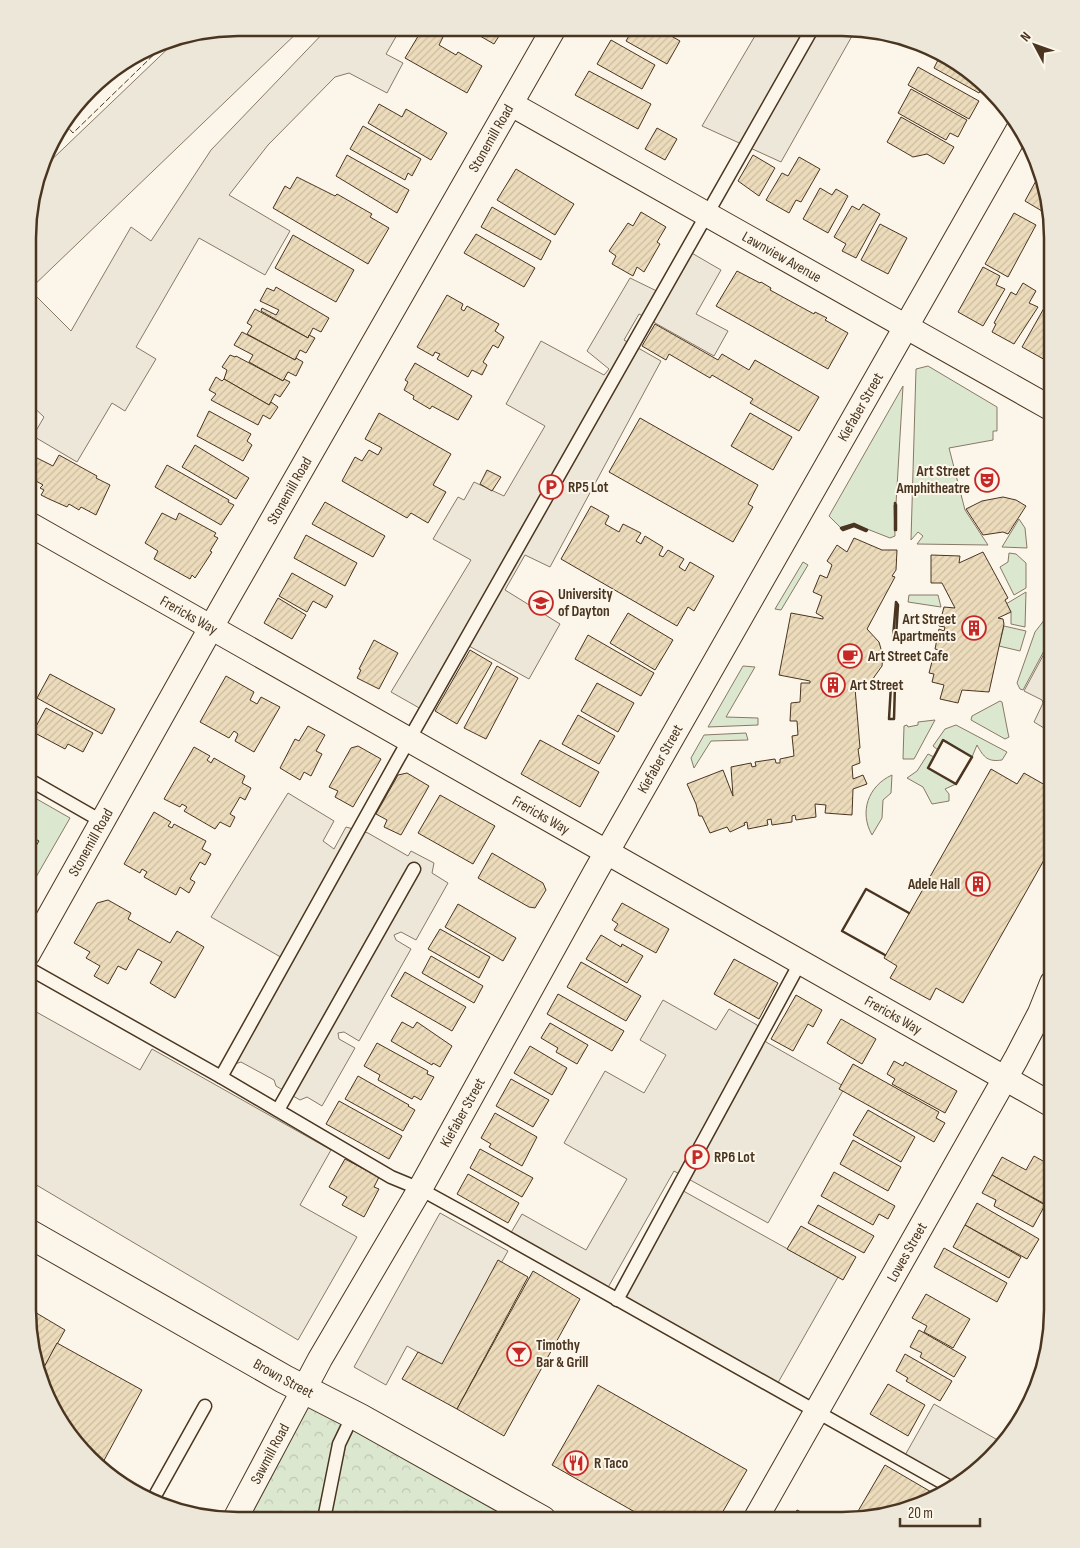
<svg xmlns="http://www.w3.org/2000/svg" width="1080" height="1548" font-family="'Sofia Sans Condensed',sans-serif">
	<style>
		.green { fill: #dce7d0; stroke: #887966 }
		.forest { fill: url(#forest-crowns); stroke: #887966 }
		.parking { fill: #ede7d9; stroke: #887966 }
		.building { fill: url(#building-hatch); stroke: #4a3520 }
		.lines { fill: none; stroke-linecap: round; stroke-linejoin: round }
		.lane-casing { stroke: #4a3520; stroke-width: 15 }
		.street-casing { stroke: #4a3520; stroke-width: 26 }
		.secondary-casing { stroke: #4a3520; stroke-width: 30 }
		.lane { stroke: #fbf6e9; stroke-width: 12 }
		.street { stroke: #fbf6e9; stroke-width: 24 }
		.secondary { stroke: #fbf6e9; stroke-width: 28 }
		.fence { stroke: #4a3520; stroke-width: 1; stroke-dasharray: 6 2.5; stroke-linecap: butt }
		.wall { stroke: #4a3520; stroke-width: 2.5 }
		.labels { text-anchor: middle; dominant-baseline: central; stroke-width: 4; stroke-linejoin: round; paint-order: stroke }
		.street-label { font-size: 15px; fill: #4a3520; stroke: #fbf6e9 }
		.poi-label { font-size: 15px; font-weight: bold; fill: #4a3520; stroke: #fbf6e9; text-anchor: start }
		.rim { fill: none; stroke: #4a3520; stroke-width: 2.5 }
	</style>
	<defs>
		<pattern id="forest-crowns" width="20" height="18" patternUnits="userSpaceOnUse" patternTransform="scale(1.25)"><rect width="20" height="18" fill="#dce7d0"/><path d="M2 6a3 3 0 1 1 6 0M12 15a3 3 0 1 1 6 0" fill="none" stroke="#bec7b2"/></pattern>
		<pattern id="building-hatch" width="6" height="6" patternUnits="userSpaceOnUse" patternTransform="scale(1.25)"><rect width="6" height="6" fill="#ecdcbc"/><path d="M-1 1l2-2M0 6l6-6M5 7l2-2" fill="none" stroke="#ccbda1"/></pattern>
	</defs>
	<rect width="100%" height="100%" fill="#fbf6e9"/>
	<g class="green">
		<path d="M928 366 997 407V431H993V440L949 448 965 510 988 545 917 544 923 536 918 532 911 540 916 369Z"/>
		<path d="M903 386 896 504 894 505 895 536 890 538 857 525 841 528 829 516Z"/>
		<path d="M1019 519 1025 528 1027 548 1002 547Z"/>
		<path d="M1009 553 1016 554 1026 563V588L1014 595 1000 567 1008 562Z"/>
		<path d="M803 562 808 565 781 610 775 609Z"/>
		<path d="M1026 592 1025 627 1011 624V612L1006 604Z"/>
		<path d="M909 595H938L941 607 908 602Z"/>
		<path d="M1052 610V636L1023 690 1020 689 1017 683 1035 632Z"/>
		<path d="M1004 626 1026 631 1020 651 999 646Z"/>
		<path d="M743 666 755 667 726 717 758 718V725L708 727Z"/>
		<path d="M1000 701 1002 702 1008 733 1009 737 1005 739 971 720 972 716Z"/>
		<path d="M935 720 914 759H903L904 726 907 725 908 727 918 725V722Z"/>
		<path d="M956 725 1007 752 1002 760C988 762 984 758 977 745L972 757 944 740 938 750 933 746 945 729Z"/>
		<path d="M746 733 748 740 711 741 694 768 691 758 704 735Z"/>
		<path d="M928 754 934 757 928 768 956 784 945 789 949 794V801L932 804 923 787 907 778 917 771Z"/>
		<path d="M892 775 891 793 883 800 882 818 872 835C859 812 868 786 892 775Z"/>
		<path d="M28 794 70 818 28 891Z"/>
	</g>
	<path class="forest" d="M303 1389 542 1520 235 1519Z"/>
	<g class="parking">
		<path d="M238 28H302L29 290V210L43 168 180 37Z"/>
		<path d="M328 28H401L386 54 403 63 387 93 349 73 335 77 268 145 229 195 290 231 265 275 199 238 136 347 156 359 125 411 112 403 77 462 33 436 44 417 29 403V303L36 296 71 331 131 227 151 241 211 150Z"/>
		<path d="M759 29H856L781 162 702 126Z"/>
		<path d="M690 252 721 270 696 314 728 331 714 356 639 314 624 340 661 361 550 567 525 555 505 590 560 624 529 679 469 646 430 714 391 692 471 560 433 539 458 497 464 500 474 482 504 496 545 426 506 404 541 341 604 375 609 369 587 351 630 278 665 295Z"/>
		<path d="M1052 639V733L1034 722 1043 703 1042 700 1024 691Z"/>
		<path d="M288 793 334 821 323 841 334 849 346 827 368 833 408 856 411 851 434 863 432 873 448 883 416 940 401 932 394 935 396 940 411 949 359 1041 344 1032 338 1033 339 1039 355 1048 322 1106 307 1097 300 1100 276 1086 274 1080 241 1062 235 1064 291 963 211 917Z"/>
		<path d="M663 1000 716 1030 729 1009 757 1025 766 1042 845 1087 768 1223 674 1171 606 1291 509 1236 522 1214 586 1250 627 1179 564 1143 605 1071 644 1093 666 1055 640 1040Z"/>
		<path d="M31 1009 140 1070 152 1049 331 1150 300 1205 357 1237 298 1340 28 1180V1014Z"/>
		<path d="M678 1188 838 1277 775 1388 617 1300Z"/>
		<path d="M440 1213 508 1251 443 1366 407 1346 386 1385 354 1367Z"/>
		<path d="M934 1404 1003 1443 981 1469 955 1485 904 1457Z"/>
	</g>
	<g class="building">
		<path d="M423 28H427L443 37 439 45 456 55 458 52 482 66 467 93 405 58Z"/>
		<path d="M466 28H504L494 44Z"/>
		<path d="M625 29H659L680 41 667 64 626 41 630 34 624 30Z"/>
		<path d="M672 29H686L683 35Z"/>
		<path d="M611 40 655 65 642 89 597 64Z"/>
		<path d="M941 54 970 71 983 86 979 93 934 68Z"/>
		<path d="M918 67 979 101 969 119 908 85Z"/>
		<path d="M589 71 651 104 638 129 575 95Z"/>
		<path d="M911 89 967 120 958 137 950 133 946 140 898 113Z"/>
		<path d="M379 104 402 117 406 109 447 133 431 160 368 123Z"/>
		<path d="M901 117 954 147 944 164 927 154 913 157 887 142Z"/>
		<path d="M363 126 421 159 412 176 408 173 405 180 350 149Z"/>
		<path d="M657 128 677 139 665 160 645 149Z"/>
		<path d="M347 155 409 190 397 213 336 176Z"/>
		<path d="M753 155 775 168 759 196 738 181Z"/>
		<path d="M799 157 820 169 801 202 796 200 789 213 766 200 782 173 788 176Z"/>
		<path d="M516 169 574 204 555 235 497 200Z"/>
		<path d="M297 177 335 196 337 194 372 214 370 217 389 228 368 264 273 208 285 186 290 189Z"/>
		<path d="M1038 177 1047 214 1025 201Z"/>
		<path d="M820 188 832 195 836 189 848 196 828 233 803 219Z"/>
		<path d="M863 204 880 214 856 258 842 251 846 244 834 237 852 206 859 210Z"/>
		<path d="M492 207 551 241 541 260 481 227Z"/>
		<path d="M641 212 666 227 657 242 660 244 644 272 637 267 633 276 612 264 616 256 609 251 628 223 633 226Z"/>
		<path d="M1014 213 1036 225 1008 277 985 264Z"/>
		<path d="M880 224 907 238 888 274 861 260Z"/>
		<path d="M476 234 535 268 524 287 464 253Z"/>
		<path d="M293 235 354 270 336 302 275 268Z"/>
		<path d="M983 267 1000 276 996 285 1005 289 983 326 958 312Z"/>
		<path d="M737 271 760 283 761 282 771 288 770 290 814 314 815 312 827 318 825 320 848 333 828 369 716 306Z"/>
		<path d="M1023 283 1036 291 1029 303 1038 307 1014 344 992 332 996 324 994 323 1011 292 1016 295Z"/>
		<path d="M276 287 329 318 321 332 313 328 308 338 261 311 262 308 276 315 279 310 260 301 267 288 274 291Z"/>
		<path d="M1052 294V351L1047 361 1022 347Z"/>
		<path d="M447 295 463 304 461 309 464 311 467 306 499 324 495 331 504 337 498 348 493 345 483 362 487 365 482 375 472 370 468 377 437 359 440 354 435 352 433 356 417 347Z"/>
		<path d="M255 309 308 338 309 335 315 338 306 353 300 350 295 360 247 334 252 326 247 323Z"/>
		<path d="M655 324 718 360 722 354 749 370 755 360 819 397 799 431 750 403 753 399 712 375 710 378 669 354 666 360 642 346Z"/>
		<path d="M242 332 295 360 296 358 303 362 296 376 288 372 283 381 249 362 253 355 234 345Z"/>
		<path d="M230 355 235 357 236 356 283 381 284 379 290 382 280 397 275 394 269 405 224 379 227 370 222 367Z"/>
		<path d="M415 363 472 396 458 420 432 406 430 409 413 399 414 396 404 390 408 382 405 380Z"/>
		<path d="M216 377 222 381 224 379 269 405 271 402 278 407 270 419 263 415 258 425 211 400 216 394 209 390Z"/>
		<path d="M209 411 251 434 247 441 252 445 243 461 197 436Z"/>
		<path d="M379 413 451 454 433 485 446 492 428 523 411 513 407 518 342 481 355 457 362 461 369 450 378 455 382 448 365 439Z"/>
		<path d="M750 413 792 437 773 470 731 446Z"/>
		<path d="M640 418 758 485 748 504 753 507 733 542 609 472Z"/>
		<path d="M195 445 249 478 236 499 182 467Z"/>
		<path d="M59 455 97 476 96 478 110 485 96 515 81 507 79 510 69 504 67 507 49 499 41 495 44 490 40 488 43 485 29 477V473L37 458 53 466Z"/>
		<path d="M167 465 229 500 228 502 234 505 221 525 155 487Z"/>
		<path d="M487 470 501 477 492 491 480 484Z"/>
		<path d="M1003 497 1016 500 1026 506 1008 534 1003 532 983 535 966 509 982 501Z"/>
		<path d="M325 502 385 536 373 557 312 524Z"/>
		<path d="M591 506 609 516 605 524 619 532 623 524 641 533 636 541 641 544 645 536 663 547 659 555 663 557 668 550 684 559 679 567 685 571 690 562 714 576 694 611 688 607 677 626 561 559Z"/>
		<path d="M162 513 176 520 179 513 216 533 214 536 218 538 210 551 212 552 195 578 192 575 190 579 154 559 158 551 145 543Z"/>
		<path d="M306 535 357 563 345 586 294 558Z"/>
		<path d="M854 538 882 550H897L896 570 892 576 895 577 867 629 879 642 883 656 882 666 872 680 863 687 855 688 860 748 858 749 860 763 852 766 853 779 863 775 867 784 853 789 852 815 825 813 826 805 815 804 816 817 796 820 795 815 792 816V822L772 825 771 819 767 820 768 825 748 829 747 822 744 823 745 825 730 832 727 827 710 833 702 816H699L696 804 687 784 723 770 733 796 731 767 751 763 752 767 756 766 755 762 775 759 776 763H780V759L794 756 792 736 798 735 797 721H790L791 703 800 702 801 683H810V681L779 675 791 613 823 619V617L816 613 822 596 813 592 820 575 827 578 832 565 827 561 837 545 847 552Z"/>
		<path d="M983 552 1008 598 1005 600 1011 612 998 618 1003 619 1004 624 989 692 962 690 958 703 940 699 944 685 932 682 934 674 929 673 934 654 938 655 939 650 935 649 939 629 944 631 945 627 939 626 944 607 955 608 942 583H931V555L960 556 959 563Z"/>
		<path d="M292 573 333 596 326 608 313 601 307 612 279 596Z"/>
		<path d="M278 598 306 615 292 639 264 623Z"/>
		<path d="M628 613 673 640 655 670 610 643Z"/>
		<path d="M588 635 654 673 641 696 575 659Z"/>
		<path d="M374 640 398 653 379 689 357 678 361 670 359 669Z"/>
		<path d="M470 650 492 663 457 724 435 711Z"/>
		<path d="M497 666 518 678 486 739 464 728Z"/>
		<path d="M50 674 115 709 102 734 37 698Z"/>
		<path d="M226 676 254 692 250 700 257 704 261 697 280 707 254 752 235 741 238 734 234 731 229 738 200 722Z"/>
		<path d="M597 683 634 703 618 732 581 711Z"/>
		<path d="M46 708 93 733 83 752 68 744 65 749 33 732Z"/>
		<path d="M578 715 615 736 599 764 562 744Z"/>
		<path d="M308 726 325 735 316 751 322 754 311 776 304 772 300 780 280 768 295 739 299 741Z"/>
		<path d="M540 740 599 772 580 807 521 774Z"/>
		<path d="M358 746 381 759 353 807 335 797 338 791 329 787 351 748Z"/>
		<path d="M194 747 210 756 207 760 211 763 214 758 245 776 242 783 251 788 245 800 240 797 230 814 235 817 230 827 220 822 215 829 184 811 187 807 182 804 180 807 164 799Z"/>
		<path d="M991 769 1017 784 1024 773 1052 789V846L963 1003 936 988 930 1000 890 978 897 966 884 958Z"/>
		<path d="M407 773 429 786 401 835 384 827 387 820 376 814 398 775Z"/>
		<path d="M440 795 495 826 473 864 418 833Z"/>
		<path d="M154 812 171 822 168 826 172 828 174 824 206 841 202 849 211 854 205 865 200 862 190 879 195 882 189 893 180 887 176 895 144 877 147 872 142 869 140 873 124 864Z"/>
		<path d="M28 835 39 841 28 859Z"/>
		<path d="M492 853 543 883 546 890 535 908 529 907 478 878Z"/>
		<path d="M108 900 131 913 128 919 170 943 177 931 204 947 175 998 150 983 162 962 138 949 126 970 118 966 108 984 94 976 100 966 86 958 90 952 74 943 97 903Z"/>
		<path d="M622 903 669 929 656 953 614 930 618 924 612 920Z"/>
		<path d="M458 904 516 938 503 961 445 927Z"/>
		<path d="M440 929 490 957 479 978 428 949Z"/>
		<path d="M601 935 621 947 622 944 643 956 627 983 586 959Z"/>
		<path d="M431 956 483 986 474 1003 422 973Z"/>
		<path d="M734 959 778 983 759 1019 714 994Z"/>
		<path d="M581 962 641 996 626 1021 567 987Z"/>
		<path d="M405 972 466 1007 452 1031 391 996Z"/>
		<path d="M558 994 624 1031 612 1051 547 1014Z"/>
		<path d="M796 995 822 1010 813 1027 808 1024 793 1051 771 1039Z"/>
		<path d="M841 1019 876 1039 862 1064 827 1043Z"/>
		<path d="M402 1022 413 1028 417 1022 452 1046 440 1067 433 1063 432 1065 391 1041Z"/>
		<path d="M550 1023 588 1045 577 1064 556 1052 558 1048 541 1038Z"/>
		<path d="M377 1043 428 1071 427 1074 434 1077 421 1100 414 1096 412 1099 378 1080 380 1075 364 1066Z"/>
		<path d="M530 1046 567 1068 552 1095 514 1073Z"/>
		<path d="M894 1061 903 1066 905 1062 957 1091 945 1113 892 1084 895 1079 887 1074Z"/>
		<path d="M853 1064 939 1112 936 1118 945 1123 934 1142 839 1089Z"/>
		<path d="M358 1076 409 1105 408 1106 415 1110 403 1131 345 1099Z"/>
		<path d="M511 1079 549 1100 533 1127 496 1106Z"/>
		<path d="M339 1101 402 1136 389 1159 326 1124Z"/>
		<path d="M868 1110 915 1137 901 1162 853 1135Z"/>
		<path d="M495 1113 537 1137 522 1166 489 1147 491 1144 481 1138Z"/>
		<path d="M853 1140 901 1167 888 1191 840 1164Z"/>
		<path d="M480 1149 533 1178 522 1197 470 1168Z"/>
		<path d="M1034 1156 1052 1166V1208L992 1175 1002 1157 1026 1170Z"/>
		<path d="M345 1159 379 1177 374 1187 379 1189 364 1217 342 1205 347 1197 329 1187Z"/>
		<path d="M834 1172 895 1206 888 1219 879 1214 873 1225 821 1196Z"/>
		<path d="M468 1174 519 1203 508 1223 457 1194Z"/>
		<path d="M992 1175 1045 1205 1033 1227 994 1206 996 1200 982 1193Z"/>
		<path d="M977 1203 1039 1239 1027 1259 965 1225Z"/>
		<path d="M818 1205 874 1236 864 1253 808 1223Z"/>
		<path d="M965 1225 1021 1257 1009 1278 953 1247Z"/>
		<path d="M801 1226 856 1257 843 1280 787 1249Z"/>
		<path d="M944 1248 1007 1283 997 1302 934 1267Z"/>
		<path d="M498 1260 528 1277 457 1409 402 1379 418 1352 442 1364Z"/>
		<path d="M533 1271 580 1299 504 1436 457 1409Z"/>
		<path d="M926 1294 970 1319 953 1348 924 1332 927 1326 912 1318Z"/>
		<path d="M28 1308 65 1330 42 1371 28 1311Z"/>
		<path d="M919 1330 966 1357 954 1377 920 1357 922 1353 910 1347Z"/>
		<path d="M57 1343 142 1390 101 1466 49 1403 42 1371Z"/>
		<path d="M905 1354 952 1381 940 1401 906 1381 908 1378 896 1371Z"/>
		<path d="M888 1384 925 1405 908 1436 870 1414Z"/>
		<path d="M598 1385 747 1470 718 1520H649L552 1465Z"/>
		<path d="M885 1465 933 1493 929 1500 854 1518Z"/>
		<path d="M797 1510 817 1520H791Z"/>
	</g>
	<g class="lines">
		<g class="lane-casing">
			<g id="lane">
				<path d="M28 779 103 822"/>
				<path d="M28 968 221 1077 391 1177 420 1189 471 1217 952 1488"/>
				<path d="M221 1077 398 759 812 29"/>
				<path d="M278 1110 414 869"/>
				<path d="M617 1300 801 961"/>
				<path d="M152 1501 205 1406"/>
				<path d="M324 1519 339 1444 353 1415"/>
			</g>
		</g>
		<g class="street-casing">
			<g id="street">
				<path id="s1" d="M511 104 1052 409"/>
				<path id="s2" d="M29 524 1052 1105"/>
				<path id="s3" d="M28 954 222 608 554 28"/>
				<path id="s4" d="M235 1519 320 1359 420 1189 596 871 1018 130"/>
				<path id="s5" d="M755 1520 1016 1059 1040 1013 1052 983"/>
			</g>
		</g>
		<g class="secondary-casing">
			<g id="secondary">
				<path id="s6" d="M28 1233 284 1379 360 1418 542 1520"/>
			</g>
		</g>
		<use href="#lane" class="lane"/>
		<use href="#street" class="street"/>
		<use href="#secondary" class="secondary"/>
		<g class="fence">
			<path d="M64 123 73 133 170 39"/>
			<path d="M28 1013 34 1002"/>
		</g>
		<g class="wall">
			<path d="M895 503 896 505V530H895Z"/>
			<path d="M854 524 867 530 866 531 854 526 843 530 841 528Z"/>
			<path d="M896 602 898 605 896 637H893Z"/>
			<path d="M891 685H895L894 719H889Z"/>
			<path d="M943 740 972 757 956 784 928 768Z"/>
			<path d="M885 955 842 931 866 889 909 913"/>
		</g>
	</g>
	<defs>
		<g id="theatre-ring" transform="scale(1.25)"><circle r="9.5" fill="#fbf6e9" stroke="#c62828" stroke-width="1.5"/><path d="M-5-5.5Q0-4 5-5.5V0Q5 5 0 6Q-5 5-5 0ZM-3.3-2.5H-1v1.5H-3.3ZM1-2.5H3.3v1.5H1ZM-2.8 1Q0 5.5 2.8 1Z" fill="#c62828"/></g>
		<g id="parking-ring" transform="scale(1.25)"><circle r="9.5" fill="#fbf6e9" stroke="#c62828" stroke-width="1.5"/><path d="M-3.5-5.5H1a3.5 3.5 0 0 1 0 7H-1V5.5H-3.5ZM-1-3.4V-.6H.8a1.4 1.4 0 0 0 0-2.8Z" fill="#c62828"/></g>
		<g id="university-ring" transform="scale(1.25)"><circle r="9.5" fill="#fbf6e9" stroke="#c62828" stroke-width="1.5"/><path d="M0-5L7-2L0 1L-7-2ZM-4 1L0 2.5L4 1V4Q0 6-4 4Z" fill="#c62828"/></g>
		<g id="building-ring" transform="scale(1.25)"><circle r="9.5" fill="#fbf6e9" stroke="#c62828" stroke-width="1.5"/><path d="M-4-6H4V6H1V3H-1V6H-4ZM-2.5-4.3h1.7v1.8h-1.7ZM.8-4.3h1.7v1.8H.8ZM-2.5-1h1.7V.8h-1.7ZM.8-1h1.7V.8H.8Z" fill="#c62828"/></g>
		<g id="cafe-ring" transform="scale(1.25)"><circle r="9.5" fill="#fbf6e9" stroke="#c62828" stroke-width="1.5"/><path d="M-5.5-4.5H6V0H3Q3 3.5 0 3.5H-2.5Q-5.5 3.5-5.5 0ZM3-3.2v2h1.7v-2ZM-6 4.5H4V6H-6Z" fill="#c62828"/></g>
		<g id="bar-ring" transform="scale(1.25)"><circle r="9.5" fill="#fbf6e9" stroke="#c62828" stroke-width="1.5"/><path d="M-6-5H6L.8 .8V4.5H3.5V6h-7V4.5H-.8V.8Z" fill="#c62828"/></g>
		<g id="restaurant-ring" transform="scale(1.25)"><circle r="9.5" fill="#fbf6e9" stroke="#c62828" stroke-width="1.5"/><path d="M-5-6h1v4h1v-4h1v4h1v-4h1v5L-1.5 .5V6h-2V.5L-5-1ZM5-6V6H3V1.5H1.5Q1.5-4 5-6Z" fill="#c62828"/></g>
	</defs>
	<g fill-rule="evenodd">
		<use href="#theatre-ring" x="987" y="480"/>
		<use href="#parking-ring" x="551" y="487"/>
		<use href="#university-ring" x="541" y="603"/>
		<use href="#building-ring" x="974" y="628"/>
		<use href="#cafe-ring" x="850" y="656"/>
		<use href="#building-ring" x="833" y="685"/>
		<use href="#building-ring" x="978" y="884"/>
		<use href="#parking-ring" x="697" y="1157"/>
		<use href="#bar-ring" x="519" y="1354"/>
		<use href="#restaurant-ring" x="576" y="1463"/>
	</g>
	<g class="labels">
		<g class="street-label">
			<text stroke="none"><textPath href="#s3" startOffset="938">Stonemill Road</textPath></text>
			<text stroke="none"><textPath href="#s1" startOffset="311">Lawnview Avenue</textPath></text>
			<text stroke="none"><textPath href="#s4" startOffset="1276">Kiefaber Street</textPath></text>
			<text stroke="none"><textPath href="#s3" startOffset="532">Stonemill Road</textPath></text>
			<text stroke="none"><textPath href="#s2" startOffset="184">Frericks Way</textPath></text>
			<text stroke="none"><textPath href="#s4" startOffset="871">Kiefaber Street</textPath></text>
			<text stroke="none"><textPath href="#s2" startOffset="589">Frericks Way</textPath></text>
			<text stroke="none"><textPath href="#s3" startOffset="128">Stonemill Road</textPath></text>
			<text stroke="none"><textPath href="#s2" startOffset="994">Frericks Way</textPath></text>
			<text stroke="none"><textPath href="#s4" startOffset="466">Kiefaber Street</textPath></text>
			<text stroke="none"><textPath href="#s5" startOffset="308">Lowes Street</textPath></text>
			<text stroke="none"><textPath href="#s6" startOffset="294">Brown Street</textPath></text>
			<text stroke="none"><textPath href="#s4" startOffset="74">Sawmill Road</textPath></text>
		</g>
		<g class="poi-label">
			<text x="970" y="471" text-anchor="end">Art Street<tspan x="970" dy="17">Amphitheatre</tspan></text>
			<text x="568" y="487">RP5 Lot</text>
			<text x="558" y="594">University<tspan x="558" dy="17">of Dayton</tspan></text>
			<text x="956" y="619" text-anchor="end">Art Street<tspan x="956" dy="17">Apartments</tspan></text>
			<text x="868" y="656">Art Street Cafe</text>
			<text x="850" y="685">Art Street</text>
			<text x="960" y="884" text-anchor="end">Adele Hall</text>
			<text x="714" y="1157">RP6 Lot</text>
			<text x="536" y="1345">Timothy<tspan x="536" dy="17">Bar &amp; Grill</tspan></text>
			<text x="594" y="1463">R Taco</text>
		</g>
	</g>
	<path d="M0 0H1080V1548H0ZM238 36H842A202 202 0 0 1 1044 238V1310A202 202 0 0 1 842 1512H238A202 202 0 0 1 36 1310V238A202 202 0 0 1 238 36Z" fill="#ede7d9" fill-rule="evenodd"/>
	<path class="rim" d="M238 36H842A202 202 0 0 1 1044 238V1310A202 202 0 0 1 842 1512H238A202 202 0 0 1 36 1310V238A202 202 0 0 1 238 36Z"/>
	<g transform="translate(1035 45) rotate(311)" stroke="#fbf6e9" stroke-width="4" paint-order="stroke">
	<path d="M0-4L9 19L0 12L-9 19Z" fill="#4a3520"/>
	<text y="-8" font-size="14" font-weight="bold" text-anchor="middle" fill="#4a3520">N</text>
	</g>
	<path d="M900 1518v8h80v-8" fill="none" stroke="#4a3520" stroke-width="2.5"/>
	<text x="908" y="1518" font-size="15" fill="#4a3520" stroke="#fbf6e9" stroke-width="4" paint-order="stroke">20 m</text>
</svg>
